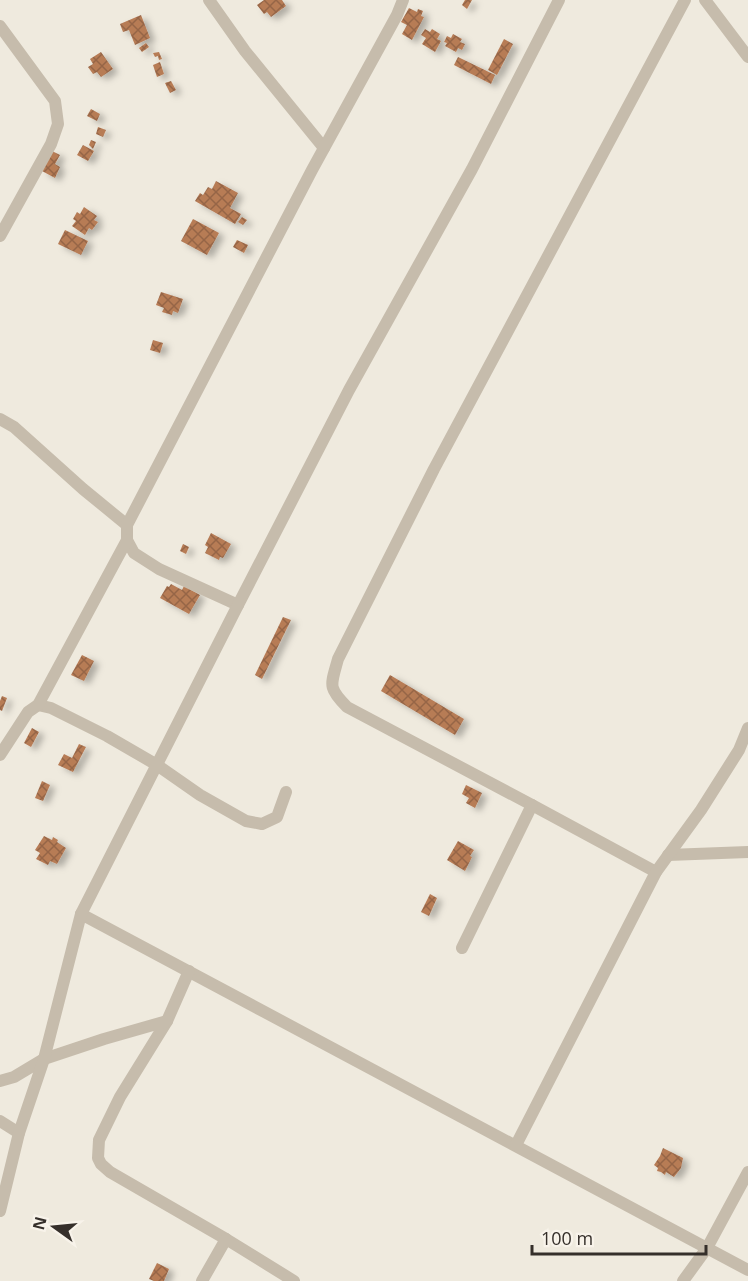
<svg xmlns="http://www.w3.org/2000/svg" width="748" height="1281" font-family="'Open Sans',sans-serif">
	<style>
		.building { fill: url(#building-cross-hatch); filter: url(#shadow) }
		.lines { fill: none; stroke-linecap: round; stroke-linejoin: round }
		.minor { stroke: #c6bcac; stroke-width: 12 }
	</style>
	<defs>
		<pattern id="building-cross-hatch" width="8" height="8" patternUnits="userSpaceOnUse" patternTransform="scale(1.5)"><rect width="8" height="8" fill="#b77b55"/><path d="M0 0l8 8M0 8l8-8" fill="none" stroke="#966547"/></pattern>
		<filter id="shadow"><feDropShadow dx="5.5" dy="3.5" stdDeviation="3" flood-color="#0004"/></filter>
	</defs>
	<rect width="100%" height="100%" fill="#efeade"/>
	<g class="building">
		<path d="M264 0H282L286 6 271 17 267 12 264 14 257 5Z"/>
		<path d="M465 0H472L467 9 462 5Z"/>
		<path d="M409 8 417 12 418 9 423 11 421 16 424 17 412 40 402 34 407 25 401 22Z"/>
		<path d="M141 15 150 38 135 45 129 30 123 32 120 24Z"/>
		<path d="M425 29 430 32 432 29 440 34 437 39 441 41 435 52 422 44 426 38 421 35Z"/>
		<path d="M453 34 462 39 460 42 465 44 462 50 458 48 456 52 445 46 447 43 444 42 447 36 451 38Z"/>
		<path d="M504 39 513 44 497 75 488 70Z"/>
		<path d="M146 43 149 47 142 52 139 48Z"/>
		<path d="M101 52 113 69 101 77 97 72 93 74 88 67 93 64 90 59Z"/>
		<path d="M159 52 162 59 159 60 158 56 155 57 153 53Z"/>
		<path d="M458 57 495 75 491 84 454 65Z"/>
		<path d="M160 62 164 74 157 77 153 65Z"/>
		<path d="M171 81 176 90 170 93 165 83Z"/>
		<path d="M91 109 100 114 97 121 87 116Z"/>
		<path d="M98 127 106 130 103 137 96 134Z"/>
		<path d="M91 140 96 142 93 149 89 145Z"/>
		<path d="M83 145 94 151 88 161 77 155Z"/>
		<path d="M52 151 60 155 55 164 60 167 55 178 42 171Z"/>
		<path d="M216 181 238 193 230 208 241 214 235 224 195 201 200 193 203 195 208 187 212 189Z"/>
		<path d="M84 207 97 216 94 220 98 222 92 230 89 228 85 235 72 226 76 221 73 219 77 212 80 214Z"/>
		<path d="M242 217 247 220 243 225 238 222Z"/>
		<path d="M193 219 219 233 207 255 181 241Z"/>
		<path d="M65 230 88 241 81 255 58 244Z"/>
		<path d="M237 240 248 245 244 253 233 247Z"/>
		<path d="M161 292 183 299 178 313 173 311 172 315 162 312 164 308 156 305Z"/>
		<path d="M153 340 163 343 160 353 150 350Z"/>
		<path d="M211 533 231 544 223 558 220 557 219 560 205 553 208 547 205 545Z"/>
		<path d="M183 544 189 547 186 554 180 551Z"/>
		<path d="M171 584 182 590 184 586 200 595 189 614 160 598 167 586 169 587Z"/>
		<path d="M283 617 291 620 262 679 255 675Z"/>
		<path d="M82 655 94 661 84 681 71 675Z"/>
		<path d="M390 675 464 719 455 735 381 691Z"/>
		<path d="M2 696 7 698 2 711 0 710V701Z"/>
		<path d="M32 728 39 732 31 747 24 743Z"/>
		<path d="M79 744 86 747 73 772 58 765 64 754 72 758Z"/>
		<path d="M42 781 50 785 43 801 35 798Z"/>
		<path d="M466 785 482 793 475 808 466 803 469 798 462 794Z"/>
		<path d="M44 836 52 840 53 837 58 840 57 842 66 848 57 864 50 861 48 865 36 859 40 853 35 850Z"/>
		<path d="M458 841 474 850 470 856 472 857 465 871 447 860Z"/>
		<path d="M430 894 437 898 429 916 421 912Z"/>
		<path d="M663 1148 683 1158 681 1168 674 1177 666 1172 665 1175 661 1172 657 1171 658 1168 654 1165 660 1156Z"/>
		<path d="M157 1263 169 1269 164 1281H154L149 1279Z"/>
	</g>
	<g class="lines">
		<g class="minor">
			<path d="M209 0 245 51 324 148"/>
			<path d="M705 0 748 57"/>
			<path d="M0 26 55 101 58 124 51 144 0 236"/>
			<path d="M0 419 14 427 83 489 127 525"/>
			<path d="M238 605 159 569 134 553 127 540V525L312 170 397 15 403 0"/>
			<path d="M38 705 51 708 107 736 157 765 200 795 246 821 262 824 277 817 286 792"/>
			<path d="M0 755 28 712 38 705 127 540"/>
			<path d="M668 855 748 852"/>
			<path d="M656 872 532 805 347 707C327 687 331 685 338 659L434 469 685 0"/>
			<path d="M81 914 748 1270"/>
			<path d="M462 948 532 805"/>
			<path d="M189 971 167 1021 120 1097 99 1140 98 1158 101 1164 110 1172 226 1239 294 1281"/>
			<path d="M0 1081 14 1077 44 1059 104 1039 167 1021"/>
			<path d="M0 1121 19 1133"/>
			<path d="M516 1145 656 872 701 810 739 750 748 728"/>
			<path d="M0 1211 19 1133 44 1059 81 914 238 605 349 390 472 169 559 0"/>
			<path d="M202 1281 226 1239"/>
			<path d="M683 1281 707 1248 748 1172"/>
		</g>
	</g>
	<g transform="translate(54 1227) rotate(285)" stroke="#f8f3ea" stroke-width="4.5" paint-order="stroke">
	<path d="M0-4.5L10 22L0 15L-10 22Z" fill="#352f2a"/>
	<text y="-9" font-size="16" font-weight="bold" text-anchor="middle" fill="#352f2a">N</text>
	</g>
	<path d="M532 1245v9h174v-9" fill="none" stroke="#352f2a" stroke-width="3"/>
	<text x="541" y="1245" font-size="18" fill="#352f2a" stroke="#f8f3ea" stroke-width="4.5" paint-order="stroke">100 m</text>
</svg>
